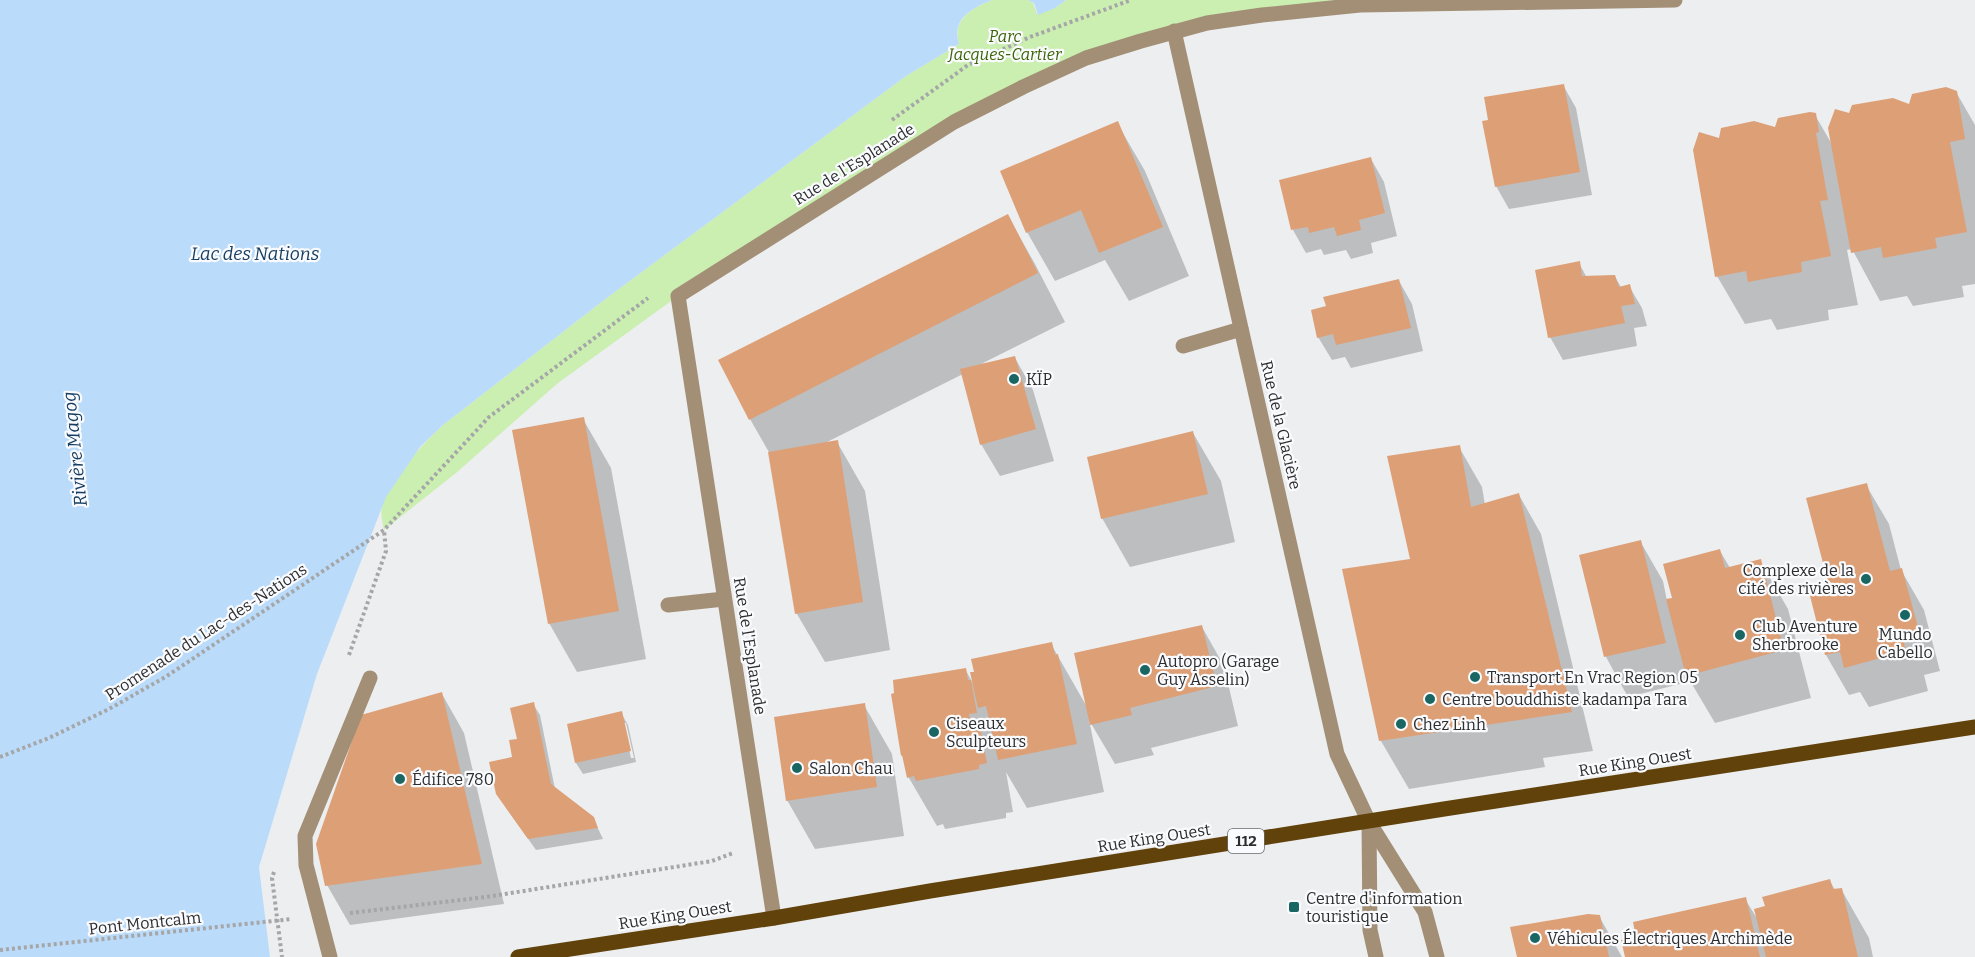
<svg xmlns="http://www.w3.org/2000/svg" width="1975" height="957" font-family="Bitter,serif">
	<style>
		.green { fill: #cbeeb1 }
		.water { fill: #badbfa }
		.shadow { fill: #0003; fill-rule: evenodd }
		.building { fill: #dd9f75 }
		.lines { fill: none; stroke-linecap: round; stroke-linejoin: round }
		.path { stroke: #a5a6a7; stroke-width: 4; stroke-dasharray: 3 3; stroke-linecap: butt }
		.minor { stroke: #a28f76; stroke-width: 15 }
		.major { stroke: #61420b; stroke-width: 15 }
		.path-bridge { stroke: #a5a6a7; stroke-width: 4; stroke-dasharray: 3 3; stroke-linecap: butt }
		.poi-dot { fill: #196662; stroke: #fafbfe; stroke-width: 2 }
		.labels { text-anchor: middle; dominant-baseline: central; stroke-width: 4.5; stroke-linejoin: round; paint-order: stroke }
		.shield { fill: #fafbfe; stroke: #6a6b6c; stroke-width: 1.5 }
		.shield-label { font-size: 15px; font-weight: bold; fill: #2d2d2e }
		.park-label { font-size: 16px; font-style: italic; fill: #3c6407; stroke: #fafbfe }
		.street-label { font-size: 16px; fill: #2d2d2e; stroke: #fafbfe }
		.poi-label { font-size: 16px; fill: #2d2d2e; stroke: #fafbfe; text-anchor: start }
		.water-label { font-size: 18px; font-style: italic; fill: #173e60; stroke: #fafbfe }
	</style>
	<rect width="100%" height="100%" fill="#edeef0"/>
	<path class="green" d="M992 0H1028L1033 3 1037 14 1055 8 1066 0H1675L1360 5 1207 23 1023 87 678 296 558 383 456 473 384 530C383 523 380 514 382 507 390 478 422 445 443 425L604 300 906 76 959 44C952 19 972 8 992 0Z"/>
	<g class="water">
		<path d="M0 0H992C972 8 951 19 959 44L906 76 604 300 443 425 420 447 386 497 317 674 259 867 270 957H0Z"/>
		<path d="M1028 0H1066L1055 8 1038 15 1034 3Z"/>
	</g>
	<g class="shadow">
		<path d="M1563 85 1576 108 1592 195 1509 209 1496 186Z"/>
		<path d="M1956 92 1975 125V284L1962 286 1964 297 1913 306 1907 296 1880 301 1852 249 1847 250 1858 305 1828 310 1829 320 1777 330 1771 319 1745 324 1717 276 1720 140 1776 129 1815 115 1833 146 1850 115 1910 106Z"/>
		<path d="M1117 123 1145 171 1189 276 1129 301 1105 260 1055 281 1027 232 1002 172Z"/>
		<path d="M1371 159 1384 182 1397 236 1371 243 1373 253 1351 259 1346 250 1324 255 1321 249 1306 253 1293 230Z"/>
		<path d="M1008 216 1035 264 1065 322 981 364 1015 358 1033 390 1054 461 1000 476 981 444 963 374 825 443 837 442 865 491 890 650 825 662 797 614 770 454 750 419Z"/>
		<path d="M1579 263 1587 278 1615 277 1621 287 1629 286 1642 308 1647 326 1634 328 1637 346 1563 360 1550 337Z"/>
		<path d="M1399 281 1412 304 1423 351 1351 368 1345 357 1332 360 1318 337Z"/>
		<path d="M583 419 611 468 646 659 577 672 549 623Z"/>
		<path d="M1193 433 1221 481 1235 542 1130 567 1102 518Z"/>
		<path d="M1459 447 1482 487 1485 505 1519 495 1541 534 1593 751 1543 758 1545 767 1409 789 1381 741 1413 561Z"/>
		<path d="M1866 485 1889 524 1901 570 1924 610 1940 671 1924 675 1928 691 1869 707 1860 692 1849 695 1826 655 1810 593 1831 587Z"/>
		<path d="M1640 541 1663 581 1667 601 1673 599 1720 551 1730 568 1760 561 1788 609 1811 698 1715 723 1686 674 1688 682 1628 697 1606 657 1581 556Z"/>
		<path d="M1202 627 1224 666 1238 726 1151 748 1154 755 1115 764 1089 720 1104 792 1027 808 1006 772 1013 812 1006 813V818L945 829 943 824 937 826 909 778 905 761 902 755 892 695 965 669 974 685 1051 644 1087 707Z"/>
		<path d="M442 694 464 733 504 904 350 925 327 885Z"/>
		<path d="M533 704 540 715 555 789 593 818 603 839 536 850 505 806 519 740Z"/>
		<path d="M864 705 892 754 904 836 815 849 787 800Z"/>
		<path d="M621 713 628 725 636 762 583 774 576 763ZM623 723H626L634 758H631Z"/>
		<path d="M1830 881 1835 890 1841 889 1869 938 1873 957H1627L1745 899 1758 920Z"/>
		<path d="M1599 916 1622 957H1518Z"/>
	</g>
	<g class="building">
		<path d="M1564 84 1580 172 1495 187 1482 121 1488 120 1484 97Z"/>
		<path d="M1946 87 1957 91 1965 139 1950 142 1967 232 1935 238 1937 248 1883 258 1881 247 1851 253 1828 128 1835 109 1849 113 1852 105 1893 98 1909 104 1912 94Z"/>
		<path d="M1810 112 1816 113 1819 132 1816 133 1828 200 1820 201 1831 256 1801 262 1802 272 1748 282 1746 271 1715 277 1693 150 1699 132 1719 138 1721 128 1754 121 1775 127 1778 118Z"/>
		<path d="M1118 121 1163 227 1099 253 1081 210 1026 233 1000 171Z"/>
		<path d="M1371 157 1385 213 1359 220 1361 230 1337 236 1334 227 1309 233 1308 227 1291 230 1279 180Z"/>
		<path d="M1008 214 1038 273 749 420 718 360Z"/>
		<path d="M1580 261 1582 276 1615 275 1619 287 1630 284 1635 304 1621 306 1625 323 1548 338 1535 270Z"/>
		<path d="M1399 279 1411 328 1336 345 1333 334 1317 338 1311 310 1326 306 1323 297Z"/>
		<path d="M1015 356 1036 429 980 445 960 369Z"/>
		<path d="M584 417 619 611 548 624 512 430Z"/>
		<path d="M1193 431 1208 494 1101 519 1087 457Z"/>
		<path d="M838 440 863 602 795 614 768 452Z"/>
		<path d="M1460 445 1471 507 1519 493 1572 712 1379 741 1342 569 1410 559 1387 456Z"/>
		<path d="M1867 483 1890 571 1902 568 1919 631 1902 636 1906 651 1844 668 1840 652 1825 655 1809 592 1829 586 1806 498Z"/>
		<path d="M1641 540 1666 643 1604 657 1579 555Z"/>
		<path d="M1720 549 1725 568 1761 559 1784 650 1686 676 1666 599 1672 598 1663 564Z"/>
		<path d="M1202 625 1217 686 1130 708 1132 715 1090 725 1074 653Z"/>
		<path d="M1052 642 1055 655 1058 654 1077 744 998 760 986 706 978 708 970 672H974L971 659Z"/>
		<path d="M966 668 968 680H971L977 713 969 714 972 731 980 728 987 763 979 765V769L916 781 914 776 907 778 902 755 901 756 891 694 894 693 893 680Z"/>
		<path d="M442 692 482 864 325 886 316 844 361 715Z"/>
		<path d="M534 702 551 784 594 817 598 828 528 839 496 794 489 762 512 757 509 740 517 739 510 708Z"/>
		<path d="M865 703 877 787 786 801 774 717Z"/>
		<path d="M622 711 631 751 575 763 567 724Z"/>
		<path d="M1830 879 1833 889 1842 888 1858 957H1766L1754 909 1765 906 1762 897Z"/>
		<path d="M1746 897 1760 957H1625L1621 940 1633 937 1632 933 1635 932 1633 922Z"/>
		<path d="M1588 914 1600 915 1609 957H1517L1510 927Z"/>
	</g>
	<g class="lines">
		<g class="path">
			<path d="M892 120 968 65 1030 37 1131 0"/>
			<path d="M349 655 386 551 384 530"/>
			<path d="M0 757 49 738 109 709 167 676 384 530 489 417 648 298"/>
			<path d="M274 872 272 878 282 957"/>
			<path d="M350 913 486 897 712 861 733 853"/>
		</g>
		<g class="minor">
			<path d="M1174 31 1337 754 1369 822 1425 912 1437 957"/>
			<path d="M1183 346 1241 329"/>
			<path d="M668 605 724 599"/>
			<path d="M1369 822 1370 930 1376 957"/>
			<path d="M774 918 678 296 954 122 1023 87 1086 58 1141 41 1207 23 1262 15 1360 5 1675 0"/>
			<path d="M330 957 306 865 305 836 370 678"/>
		</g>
		<path class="major" d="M518 957 774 918 930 891 1444 809 1975 727"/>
		<path class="path-bridge" d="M0 950 292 919"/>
	</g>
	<g class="poi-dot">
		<circle cx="1014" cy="379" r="6"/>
		<circle cx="1866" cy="579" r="6"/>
		<circle cx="1905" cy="615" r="6"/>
		<circle cx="1740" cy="635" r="6"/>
		<circle cx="1145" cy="670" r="6"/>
		<circle cx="1475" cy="677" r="6"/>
		<circle cx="1430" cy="699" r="6"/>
		<circle cx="1401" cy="724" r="6"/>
		<circle cx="934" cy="732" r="6"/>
		<circle cx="797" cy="768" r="6"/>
		<circle cx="400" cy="779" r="6"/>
		<rect x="1288" y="901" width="12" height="12" rx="3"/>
		<circle cx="1535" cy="938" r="6"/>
	</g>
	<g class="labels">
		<rect class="shield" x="1228" y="829" width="36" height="24" rx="4.5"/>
		<g class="shield-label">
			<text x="1246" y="841">112</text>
		</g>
		<g class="park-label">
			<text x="1005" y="36">Parc<tspan x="1005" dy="18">Jacques-Cartier</tspan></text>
		</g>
		<g class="street-label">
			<text transform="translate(854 164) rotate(-32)">Rue de l'Esplanade</text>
			<text transform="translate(1281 425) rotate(77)">Rue de la Glacière</text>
			<text transform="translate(206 632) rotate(-33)">Promenade du Lac-des-Nations</text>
			<text transform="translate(750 646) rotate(81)">Rue de l'Esplanade</text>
			<text transform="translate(1635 762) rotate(-9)">Rue King Ouest</text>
			<text transform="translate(1154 838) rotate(-9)">Rue King Ouest</text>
			<text transform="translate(675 915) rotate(-9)">Rue King Ouest</text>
			<text transform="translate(145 923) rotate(-6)">Pont Montcalm</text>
		</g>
		<g class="poi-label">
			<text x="1026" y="379">KÏP</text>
			<text x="1854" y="570" text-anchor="end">Complexe de la<tspan x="1854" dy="18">cité des rivières</tspan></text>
			<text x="1752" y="626">Club Aventure<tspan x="1752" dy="18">Sherbrooke</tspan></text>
			<text x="1905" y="634" text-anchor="middle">Mundo<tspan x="1905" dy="18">Cabello</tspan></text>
			<text x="1157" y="661">Autopro (Garage<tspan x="1157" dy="18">Guy Asselin)</tspan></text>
			<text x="1487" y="677">Transport En Vrac Region 05</text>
			<text x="1442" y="699">Centre bouddhiste kadampa Tara</text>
			<text x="946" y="723">Ciseaux<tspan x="946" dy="18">Sculpteurs</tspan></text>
			<text x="1413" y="724">Chez Linh</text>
			<text x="809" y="768">Salon Chau</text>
			<text x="412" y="779">Édifice 780</text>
			<text x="1306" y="898">Centre d'information<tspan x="1306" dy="18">touristique</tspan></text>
			<text x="1547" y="938">Véhicules Électriques Archimède</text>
		</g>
		<g class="water-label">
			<text x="255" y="254">Lac des Nations</text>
			<text transform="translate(75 449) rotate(-96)">Rivière Magog</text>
		</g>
	</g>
</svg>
